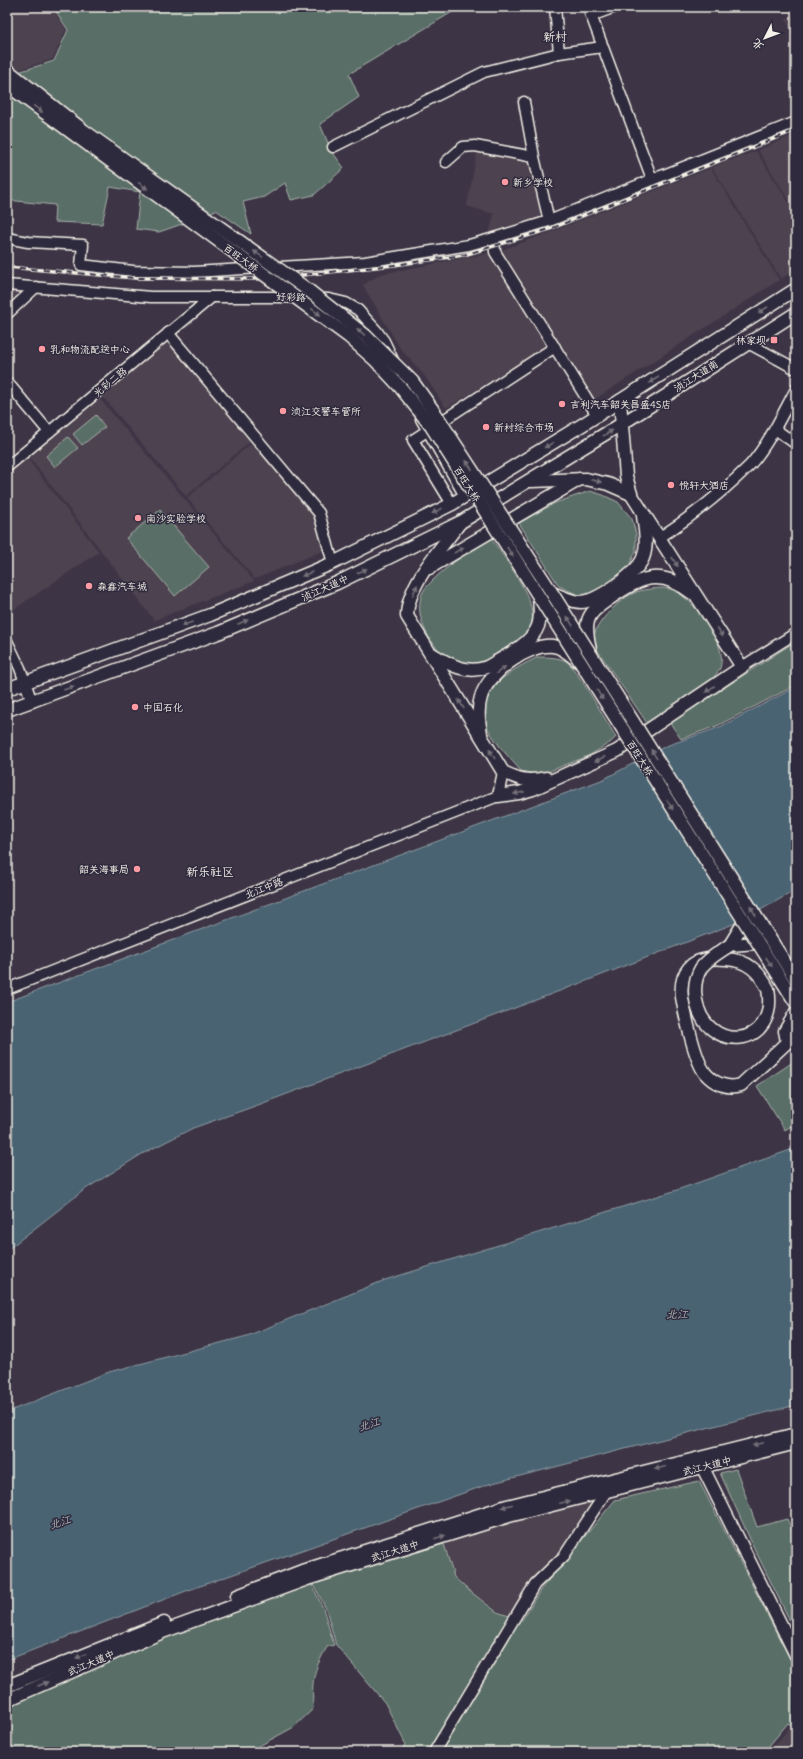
<svg xmlns="http://www.w3.org/2000/svg" width="803" height="1759" font-family="Delius,'LXGW WenKai TC',sans-serif">
	<style>
		.built { fill: #4e4250 }
		.green { fill: #5a6e67; stroke: #a7b0a8 }
		.water { fill: #4a6373; stroke: #8e9ca2 }
		.lines { fill: none; stroke-linecap: round; stroke-linejoin: round }
		.minor-casing { stroke: #f4f1e8; stroke-width: 13 }
		.major-casing { stroke: #f4f1e8; stroke-width: 15 }
		.minor { stroke: #2f2a3d; stroke-width: 10 }
		.major { stroke: #2f2a3d; stroke-width: 12 }
		.rail-casing { stroke: #f4f1e8; stroke-width: 3.5 }
		.rail { stroke: #2f2a3d; stroke-width: 2; stroke-dasharray: 6; stroke-linecap: butt }
		.major-bridge-casing { stroke: #f4f1e8; stroke-width: 15; stroke-linecap: butt }
		.major-bridge { stroke: #2f2a3d; stroke-width: 12 }
		.oneway { fill: #747079 }
		.poi-dot { fill: #ff9aa2; stroke: #2f2a3d; stroke-width: 1.5 }
		.labels { text-anchor: middle; dominant-baseline: central; stroke-width: 3; stroke-linejoin: round; paint-order: stroke }
		.poi-label { font-size: 10px; fill: #f4f1e8; stroke: #2f2a3d; text-anchor: start }
		.street-label { font-size: 10px; fill: #f4f1e8; stroke: #2f2a3d }
		.water-label { font-size: 11px; font-style: italic; fill: #b0b8b9; stroke: #2f2a3d }
		.quarter-label { font-size: 12px; fill: #f4f1e8; stroke: #2f2a3d }
	</style>
	<rect width="100%" height="100%" fill="#3d3546"/>
	<filter id="ink" filterUnits="userSpaceOnUse"><feTurbulence type="fractalNoise" baseFrequency=".025" numOctaves="2"/><feDisplacementMap in="SourceGraphic" scale="8" xChannelSelector="R" yChannelSelector="G"/><feConvolveMatrix kernelMatrix="1 2 1 2 8 2 1 2 1" color-interpolation-filters="sRGB"/></filter>
	<g filter="url(#ink)">
		<g class="built">
			<path d="M7 7H51L66 29 53 59 18 70 7 62Z"/>
			<path d="M796 15V46L786 19Z"/>
			<path d="M796 134V211L758 150Z"/>
			<path d="M478 148 533 158 548 220 488 238 494 214 467 206Z"/>
			<path d="M756 151 796 214V269L781 279 712 167Z"/>
			<path d="M711 168 779 280 592 401 499 251 551 232Z"/>
			<path d="M490 253 548 348 446 408 424 375 400 348 363 285 381 274Z"/>
			<path d="M7 287 27 288 7 306Z"/>
			<path d="M166 339 252 440 186 496 102 396Z"/>
			<path d="M99 398 254 581 154 620 28 455Z"/>
			<path d="M253 442 316 515 325 550 255 579 187 498Z"/>
			<path d="M26 457 99 552 7 614V473Z"/>
			<path d="M600 1498 562 1555 512 1615 498 1611 468 1589 455 1576 444 1544 508 1522Z"/>
			<path d="M791 1726 796 1731V1752H769Z"/>
		</g>
		<g class="green">
			<path d="M53 7H459V8L349 74 359 97 320 124 331 150 344 168 314 195 291 200 285 183 264 197 243 202 251 234 216 210 185 223 159 232 136 229 140 192 110 187 102 224 54 222 55 205 7 200V73L18 72 54 61 68 30Z"/>
			<path d="M96 415 105 427 82 445 73 434Z"/>
			<path d="M68 437 78 448 55 467 46 456Z"/>
			<path d="M590 491 603 495 618 502 632 519 636 534V551L629 566 615 579 601 588 588 594 578 595 559 586 519 523 555 503Z"/>
			<path d="M160 510 209 567 175 596 126 538Z"/>
			<path d="M491 538C502 555 543 606 530 627 519 644 498 654 482 665 471 664 459 663 449 658 429 646 411 612 424 590 426 586 430 584 432 581 450 563 470 551 491 538Z"/>
			<path d="M661 588C665 588 670 589 673 590 686 596 699 611 706 622 715 635 725 652 720 668 715 683 662 714 647 723L598 651C596 646 593 642 594 636 597 621 620 599 634 593 642 589 652 589 661 588Z"/>
			<path d="M796 641V685L719 725 681 739 670 723Z"/>
			<path d="M538 657C546 657 558 657 566 661 575 666 608 724 616 737L611 742 590 755 540 775 521 771C512 761 490 737 486 724 477 689 511 670 538 657Z"/>
			<path d="M796 1060V1123L785 1130 757 1086Z"/>
			<path d="M736 1469 757 1527 787 1519 796 1539V1633L755 1550 720 1473Z"/>
			<path d="M699 1481 796 1671V1728L788 1723 764 1752H402L405 1743 385 1703 336 1645 326 1609 313 1583 444 1544 454 1577 467 1589 497 1612 522 1620 541 1589 615 1500Z"/>
			<path d="M311 1583 323 1608 334 1645 327 1647C312 1673 312 1680 313 1709L294 1727 248 1752H7V1705L168 1635Z"/>
		</g>
		<g class="water">
			<path d="M796 687V890L741 921 594 978 258 1105 193 1128 142 1154 84 1190 7 1250V1002L604 779 666 746 720 727Z"/>
			<path d="M796 1148V1405L489 1484 186 1591 7 1660V1412L109 1372 247 1336 385 1280 674 1191Z"/>
		</g>
		<g class="lines">
			<g class="minor-casing">
				<g id="minor">
					<path d="M555 7 559 53"/>
					<path d="M588 7 652 179"/>
					<path d="M591 16 615 7"/>
					<path d="M524 102 534 157"/>
					<path d="M333 147 484 72 559 53 603 47"/>
					<path d="M446 162 463 147 475 146 534 157 549 221"/>
					<path d="M7 238 28 242 83 245 81 265 133 271 194 272 365 262 469 245 494 238"/>
					<path d="M7 285 151 297H278L329 299 346 303 358 310 376 330 384 341 408 392"/>
					<path d="M7 314 36 287"/>
					<path d="M168 333 319 513 333 563"/>
					<path d="M748 343 796 369"/>
					<path d="M7 382 49 432"/>
					<path d="M597 415 495 252 494 238 549 221 796 122"/>
					<path d="M421 419 465 496"/>
					<path d="M775 429 796 444"/>
					<path d="M7 467 212 297"/>
					<path d="M452 504 413 440 555 347"/>
					<path d="M659 538C691 517 723 492 750 465 768 445 783 413 796 389"/>
					<path d="M7 641 20 668 32 702"/>
					<path d="M742 667 796 633"/>
					<path d="M7 989 498 796 503 772"/>
					<path d="M434 1752 535 1584 564 1556 606 1492"/>
				</g>
			</g>
			<g class="major-casing">
				<g id="major">
					<path d="M531 481 586 479 608 484 631 494"/>
					<path d="M459 524C441 548 407 585 407 616L503 772C520 780 527 782 546 778"/>
					<path d="M429 568 580 479"/>
					<path d="M552 593C561 596 571 602 581 602 598 601 637 573 643 558 648 545 645 529 643 516"/>
					<path d="M432 654C449 664 466 675 487 667 502 658 532 644 538 626 541 617 540 607 539 598"/>
					<path d="M591 654C589 644 585 631 588 621 590 611 602 604 609 599 640 578 659 567 692 593"/>
					<path d="M7 689 210 615 333 563 452 504 582 425 796 289"/>
					<path d="M7 710 218 633 337 583 461 522 623 423 796 313"/>
					<path d="M481 734C479 721 477 709 481 697 488 673 529 643 553 646 564 647 571 656 579 662"/>
					<path d="M498 796 519 793 533 789 617 751 742 667 631 494 626 476 620 401"/>
					<path d="M730 945 757 943"/>
					<path d="M730 945 744 922"/>
					<path d="M768 989C759 971 747 960 726 959 714 958 697 958 689 968 682 976 681 988 682 997 685 1015 695 1060 705 1073 714 1084 728 1089 741 1085L796 1034"/>
					<path d="M787 1041 785 1031 796 1012"/>
					<path d="M700 1462 796 1655"/>
					<path d="M237 1596 302 1571 507 1506 796 1434"/>
					<path d="M7 1686 164 1623"/>
					<path d="M7 1700 165 1631 307 1579 509 1516 796 1443"/>
				</g>
			</g>
			<use href="#minor" class="minor"/>
			<use href="#major" class="major"/>
			<g class="rail-casing">
				<path id="rail" d="M7 267 135 278 266 279 394 265 464 255 550 229 796 130"/>
			</g>
			<use href="#rail" class="rail"/>
			<g class="major-bridge-casing">
				<g id="major-bridge">
					<path d="M7 70 83 130 308 290 366 336 412 381 435 413 552 593 796 980"/>
					<path d="M7 85 349 337 375 360 401 388 431 426 796 1003"/>
					<path d="M730 945C720 952 708 958 701 968 695 978 694 989 696 1000 705 1054 779 1050 768 989"/>
				</g>
			</g>
			<use href="#major-bridge" class="major-bridge"/>
		</g>
		<defs><path id="oneway-solid" d="M-6-.8H1V-3.2L6.5 0L1 3.2V.8H-6Z"/></defs>
		<g class="oneway">
			<use href="#oneway-solid" transform="translate(38 109) rotate(37)"/>
			<use href="#oneway-solid" transform="translate(143 186) rotate(36)"/>
			<use href="#oneway-solid" transform="translate(258 254) rotate(-145)"/>
			<use href="#oneway-solid" transform="translate(763 310) rotate(147)"/>
			<use href="#oneway-solid" transform="translate(316 312) rotate(36)"/>
			<use href="#oneway-solid" transform="translate(361 332) rotate(-141)"/>
			<use href="#oneway-solid" transform="translate(654 380) rotate(147)"/>
			<use href="#oneway-solid" transform="translate(608 433) rotate(-32)"/>
			<use href="#oneway-solid" transform="translate(549 445) rotate(149)"/>
			<use href="#oneway-solid" transform="translate(469 465) rotate(-123)"/>
			<use href="#oneway-solid" transform="translate(596 481) rotate(13)"/>
			<use href="#oneway-solid" transform="translate(437 511) rotate(153)"/>
			<use href="#oneway-solid" transform="translate(459 550) rotate(-31)"/>
			<use href="#oneway-solid" transform="translate(510 552) rotate(58)"/>
			<use href="#oneway-solid" transform="translate(675 562) rotate(57)"/>
			<use href="#oneway-solid" transform="translate(362 571) rotate(-26)"/>
			<use href="#oneway-solid" transform="translate(307 574) rotate(157)"/>
			<use href="#oneway-solid" transform="translate(415 590) rotate(-66)"/>
			<use href="#oneway-solid" transform="translate(570 621) rotate(-122)"/>
			<use href="#oneway-solid" transform="translate(243 622) rotate(-23)"/>
			<use href="#oneway-solid" transform="translate(187 624) rotate(160)"/>
			<use href="#oneway-solid" transform="translate(720 632) rotate(58)"/>
			<use href="#oneway-solid" transform="translate(501 670) rotate(-37)"/>
			<use href="#oneway-solid" transform="translate(69 688) rotate(-20)"/>
			<use href="#oneway-solid" transform="translate(710 689) rotate(146)"/>
			<use href="#oneway-solid" transform="translate(600 695) rotate(58)"/>
			<use href="#oneway-solid" transform="translate(461 704) rotate(-122)"/>
			<use href="#oneway-solid" transform="translate(492 754) rotate(-121)"/>
			<use href="#oneway-solid" transform="translate(654 754) rotate(-122)"/>
			<use href="#oneway-solid" transform="translate(600 759) rotate(154)"/>
			<use href="#oneway-solid" transform="translate(519 793) rotate(168)"/>
			<use href="#oneway-solid" transform="translate(670 805) rotate(58)"/>
			<use href="#oneway-solid" transform="translate(753 911) rotate(-122)"/>
			<use href="#oneway-solid" transform="translate(769 962) rotate(57)"/>
			<use href="#oneway-solid" transform="translate(758 1444) rotate(165)"/>
			<use href="#oneway-solid" transform="translate(660 1468) rotate(166)"/>
			<use href="#oneway-solid" transform="translate(565 1502) rotate(-14)"/>
			<use href="#oneway-solid" transform="translate(507 1506) rotate(164)"/>
			<use href="#oneway-solid" transform="translate(440 1537) rotate(-17)"/>
			<use href="#oneway-solid" transform="translate(81 1656) rotate(158)"/>
			<use href="#oneway-solid" transform="translate(43 1684) rotate(-23)"/>
		</g>
	</g>
	<g class="poi-dot">
		<circle cx="505" cy="182" r="4"/>
		<rect x="770" y="336" width="8" height="8" rx="2"/>
		<circle cx="42" cy="349" r="4"/>
		<circle cx="562" cy="404" r="4"/>
		<circle cx="283" cy="411" r="4"/>
		<circle cx="486" cy="427" r="4"/>
		<circle cx="671" cy="485" r="4"/>
		<circle cx="138" cy="518" r="4"/>
		<circle cx="89" cy="586" r="4"/>
		<circle cx="135" cy="707" r="4"/>
		<circle cx="137" cy="869" r="4"/>
	</g>
	<g class="labels">
		<g class="poi-label">
			<text x="513" y="182">新乡学校</text>
			<text x="766" y="340" text-anchor="end">林家坝</text>
			<text x="50" y="349">乳和物流配送中心</text>
			<text x="570" y="404">吉利汽车韶关昌盛4S店</text>
			<text x="291" y="411">浈江交警车管所</text>
			<text x="494" y="427">新村综合市场</text>
			<text x="679" y="485">悦轩大酒店</text>
			<text x="146" y="518">南沙实验学校</text>
			<text x="97" y="586">森鑫汽车城</text>
			<text x="143" y="707">中国石化</text>
			<text x="129" y="869" text-anchor="end">韶关海事局</text>
		</g>
		<g class="street-label">
			<text transform="translate(241 258) rotate(36)">百旺大桥</text>
			<text transform="translate(291 297) rotate(2)">好彩路</text>
			<text transform="translate(696 376) rotate(-32)">浈江大道南</text>
			<text transform="translate(110 382) rotate(-40)">光彩二路</text>
			<text transform="translate(467 484) rotate(58)">百旺大桥</text>
			<text transform="translate(325 588) rotate(-24)">浈江大道中</text>
			<text transform="translate(640 758) rotate(58)">百旺大桥</text>
			<text transform="translate(264 888) rotate(-21)">北江中路</text>
			<text transform="translate(707 1466) rotate(-14)">武江大道中</text>
			<text transform="translate(395 1551) rotate(-17)">武江大道中</text>
			<text transform="translate(91 1663) rotate(-23)">武江大道中</text>
		</g>
		<g class="water-label">
			<text x="677" y="1314">北江</text>
			<text transform="translate(369 1424) rotate(-18)">北江</text>
			<text transform="translate(60 1522) rotate(-18)">北江</text>
		</g>
		<g class="quarter-label">
			<text x="555" y="36">新村</text>
			<text x="210" y="871">新乐社区</text>
		</g>
	</g>
	<rect width="803" height="1759" fill="none" stroke="#2f2a3d" stroke-width="24"/>
	<rect x="12" y="12" width="779" height="1735" fill="none" stroke="#f4f1e8" stroke-width="1.5" filter="url(#ink)"/>
	<g transform="translate(765 38) rotate(228)" stroke="#2f2a3d" stroke-width="3" paint-order="stroke">
	<path d="M0-3L7 15L0 10L-7 15Z" fill="#f4f1e8"/>
	<text y="-6" font-size="11" font-weight="bold" text-anchor="middle" fill="#f4f1e8">北</text>
	</g>
</svg>
